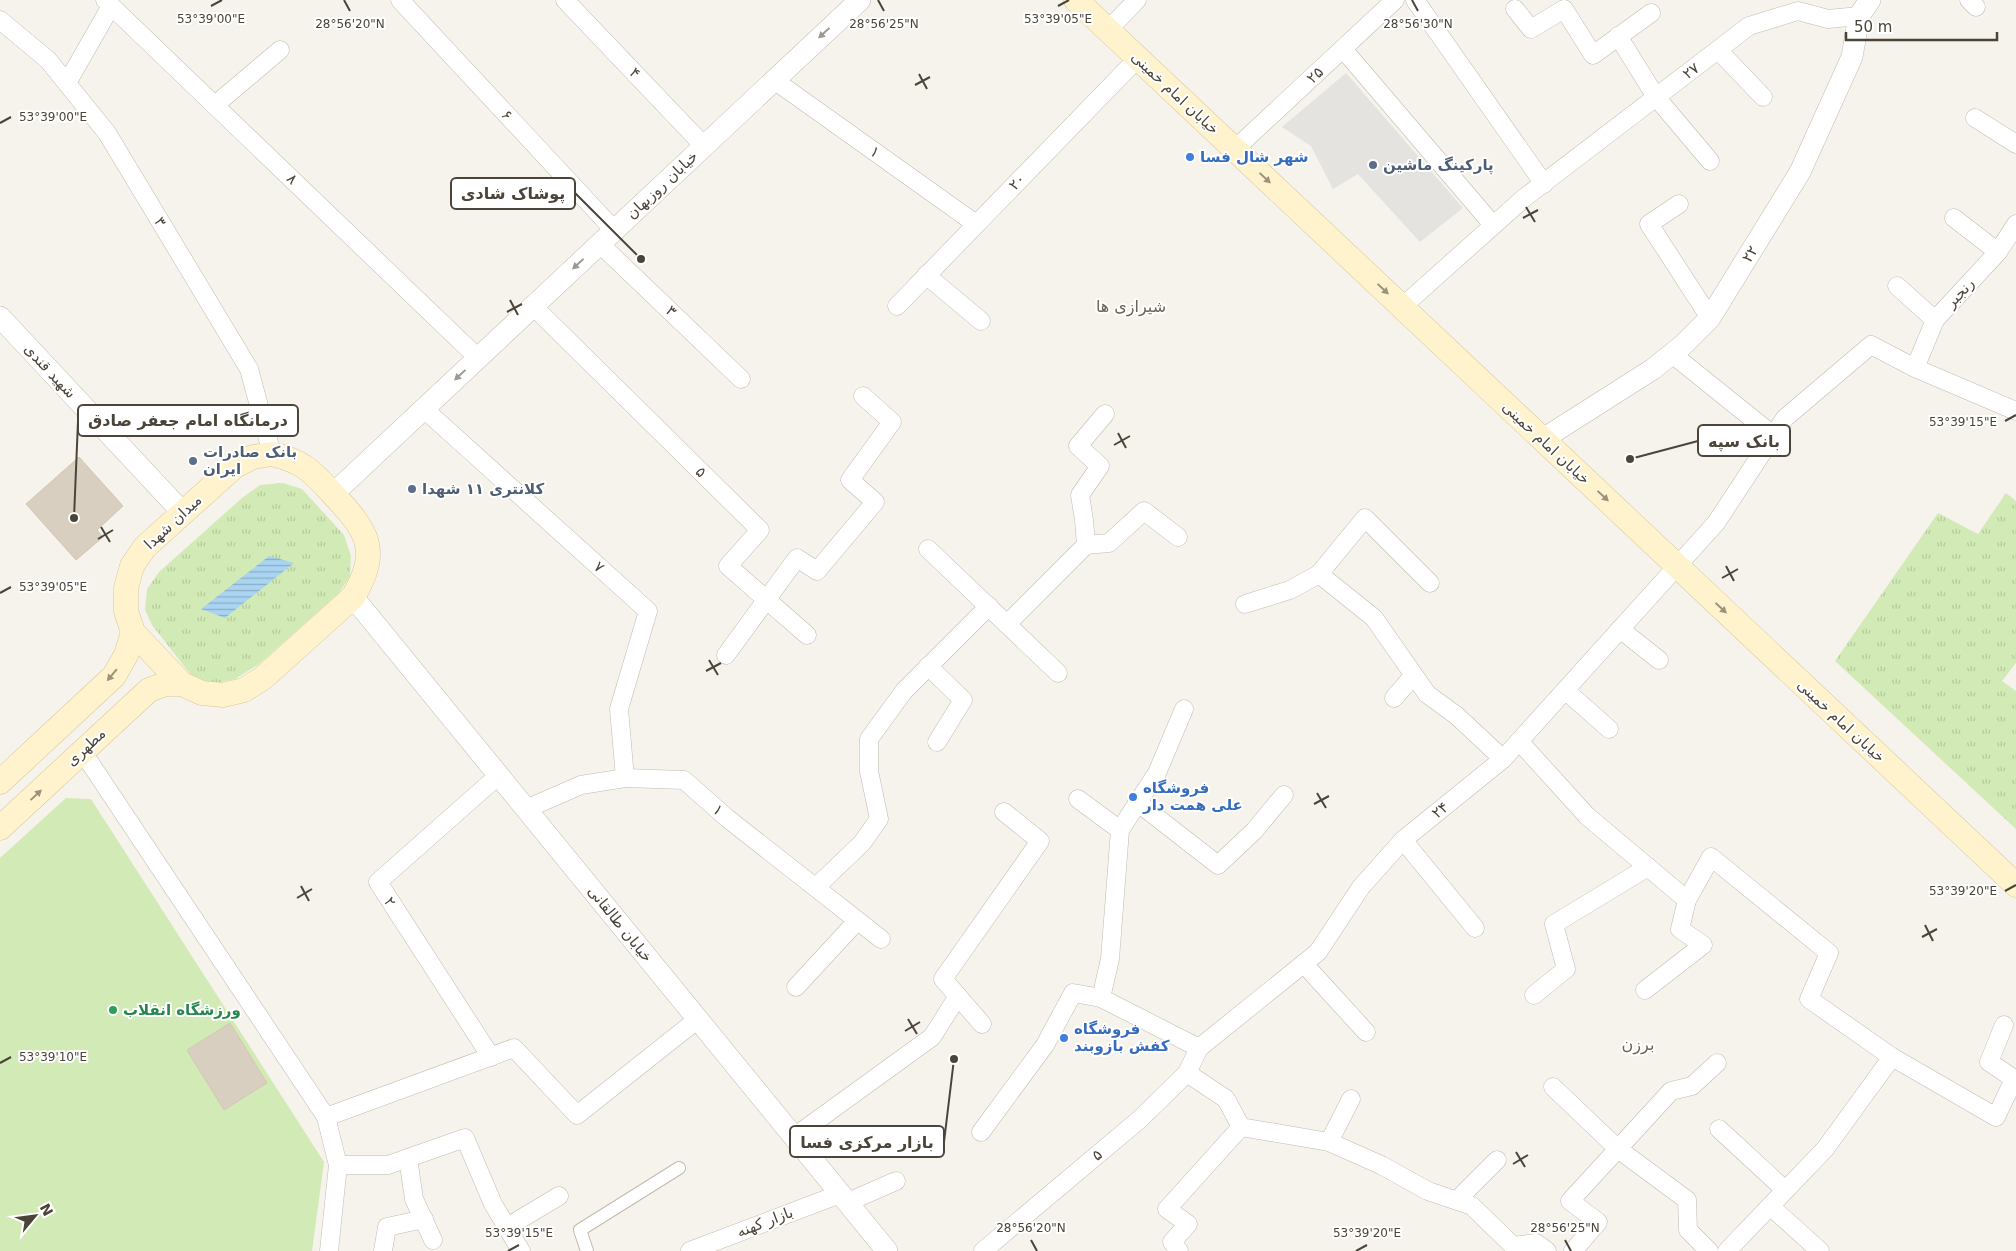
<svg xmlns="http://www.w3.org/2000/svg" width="2016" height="1251" font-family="'DejaVu Sans',Cairo,sans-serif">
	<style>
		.grass { fill: url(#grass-tufts) }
		.green { fill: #d2eab5 }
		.parking { fill: #e5e3e0 }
		.water { fill: url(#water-rules) }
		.building { fill: #d8cfc1; stroke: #d3c7b4 }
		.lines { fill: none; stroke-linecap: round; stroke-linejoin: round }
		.pedestrian-casing { stroke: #c2bbae; stroke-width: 14 }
		.minor-casing { stroke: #c2bbae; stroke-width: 19 }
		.tertiary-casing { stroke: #c2bbae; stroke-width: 22 }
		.secondary-casing { stroke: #d6c79b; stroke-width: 25 }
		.pedestrian { stroke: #fff; stroke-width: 12 }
		.minor { stroke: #fff; stroke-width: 18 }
		.tertiary { stroke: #fff; stroke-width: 21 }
		.secondary { stroke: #fff3cd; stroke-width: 24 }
		.oneway { fill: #9c9892 }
		.oneway2 { fill: #9c937c }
		.ticks { fill: none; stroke: #4b4439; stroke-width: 2 }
		.shop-dot { fill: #3f7fe0; stroke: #fff; stroke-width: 2 }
		.service-dot { fill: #5c6f8a; stroke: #fff; stroke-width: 2 }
		.leisure-dot { fill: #2e9e5b; stroke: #fff; stroke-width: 2 }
		.labels { text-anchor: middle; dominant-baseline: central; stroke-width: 4; stroke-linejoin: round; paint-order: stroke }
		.street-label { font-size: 15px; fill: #4b4439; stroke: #fff }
		.shop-label { font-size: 15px; font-weight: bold; fill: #366cbe; stroke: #fff; text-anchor: start }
		.service-label { font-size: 15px; font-weight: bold; fill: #4e5e75; stroke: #fff; text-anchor: start }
		.leisure-label { font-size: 15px; font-weight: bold; fill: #27864d; stroke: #fff; text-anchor: start }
		.neighbourhood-label { font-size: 16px; fill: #6e6250; stroke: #fff }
		.ticks-label { font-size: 12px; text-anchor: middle; fill: #4b4439; stroke: #fff; stroke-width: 4; stroke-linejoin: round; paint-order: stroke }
		.leader { fill: none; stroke: #4b4439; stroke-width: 2 }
		.callout-dot { fill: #4b4439; stroke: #fff; stroke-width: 2 }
		.callout { fill: #fff; stroke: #4b4439; stroke-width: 2 }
		.callout-label { font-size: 16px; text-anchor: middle; font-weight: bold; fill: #4b4439 }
	</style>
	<defs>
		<pattern id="grass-tufts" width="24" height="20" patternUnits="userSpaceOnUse" patternTransform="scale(1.25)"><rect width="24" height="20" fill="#d2eab5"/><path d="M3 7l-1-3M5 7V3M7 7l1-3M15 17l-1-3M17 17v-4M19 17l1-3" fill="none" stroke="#b6ca9c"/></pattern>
		<pattern id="water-rules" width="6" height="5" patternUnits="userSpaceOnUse" patternTransform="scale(1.25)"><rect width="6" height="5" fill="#a9d4f2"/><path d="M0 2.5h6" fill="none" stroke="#8caec5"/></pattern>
	</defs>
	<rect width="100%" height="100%" fill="#f6f3ec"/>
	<g class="grass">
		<path d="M283 483 302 489 344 535 351 556 350 576 339 593 259 664 235 679 211 684 191 675 152 625 145 610 147 589 159 572 242 498 260 485Z"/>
		<path d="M2006 493 2016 501V663L2002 681 2016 691V829L1835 661 1938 513 1978 534Z"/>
	</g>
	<path class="green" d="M66 798 91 799 324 1162 312 1251H0V858Z"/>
	<path class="parking" d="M1346 73 1463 208 1420 242 1358 174 1333 189 1311 146 1282 127Z"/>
	<path class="water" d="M269 556 294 563 225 618 201 609Z"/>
	<g class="building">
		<path d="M79 457 123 506 97 530 103 537 76 560 26 504Z"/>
		<path d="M230 1023 267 1083 224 1110 187 1050Z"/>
	</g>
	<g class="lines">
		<g class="pedestrian-casing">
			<path id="pedestrian" d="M587 1251 580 1230 679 1168"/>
		</g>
		<g class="minor-casing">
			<g id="minor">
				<path d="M105 0 478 358"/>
				<path d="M400 0 614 230"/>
				<path d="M565 0 704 146"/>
				<path d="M1415 0 1544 184"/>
				<path d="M1969 0 1976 7"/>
				<path d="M1515 9 1531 29 1564 9 1593 55 1651 13"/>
				<path d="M0 20 48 60 107 133 249 369 272 454"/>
				<path d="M1108 30 1137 0"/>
				<path d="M1618 36 1656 97 1710 161"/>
				<path d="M1343 49 1493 225"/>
				<path d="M1718 50 1763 97"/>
				<path d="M774 80 976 224"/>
				<path d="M67 83 111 6"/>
				<path d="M215 105 280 50"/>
				<path d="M1975 118 2016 144"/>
				<path d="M1235 149 1395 0"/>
				<path d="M1679 204 1649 224 1710 318"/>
				<path d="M1954 218 1998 252"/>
				<path d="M600 244 741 379"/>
				<path d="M926 275 981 321"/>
				<path d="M1897 286 1935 320"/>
				<path d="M533 306 760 530 728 566 807 635"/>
				<path d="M897 306 1138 58"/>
				<path d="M1402 307 1524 198 1749 26 1798 11 1828 19 1859 16"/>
				<path d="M1672 354 1774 436"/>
				<path d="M1915 368 1935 320 1998 252 2016 224"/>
				<path d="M424 409 648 611 619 709 625 778"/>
				<path d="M1086 545 1109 543 1144 511 1178 537"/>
				<path d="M928 549 1058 673"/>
				<path d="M1319 574 1374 618 1427 694 1457 716 1503 759"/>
				<path d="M1245 604 1290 590 1319 574 1365 518 1430 583"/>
				<path d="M1007 624 1086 545 1084 520 1080 495 1100 466 1078 446 1105 414"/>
				<path d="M1620 629 1659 660"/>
				<path d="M726 655 797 558 817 571 875 502 850 480 892 422 863 396"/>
				<path d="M928 666 963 700 937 742"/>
				<path d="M1565 690 1609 729"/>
				<path d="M1394 698 1413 676"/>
				<path d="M1184 709 1157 773 1120 830 1110 959 1101 998 1199 1048"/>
				<path d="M1519 741 1587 816 1687 900"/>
				<path d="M82 751 326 1117 338 1165 329 1251"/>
				<path d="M1078 799 1120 830"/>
				<path d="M1137 802 1218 865 1254 831 1284 795"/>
				<path d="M526 809 581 785 625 778 684 780 727 818 881 939"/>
				<path d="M1403 840 1475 928"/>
				<path d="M816 887 862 843 879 819 869 771V739L904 691 989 606"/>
				<path d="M1304 964 1366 1032"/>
				<path d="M796 987 857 921"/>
				<path d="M1645 990 1703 945 1680 929 1687 900 1711 857 1829 953 1809 999 1892 1057 1996 1117 2014 1079"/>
				<path d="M1534 995 1566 969 1554 924 1648 867"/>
				<path d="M982 1024 943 979 1040 841 1004 812"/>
				<path d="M2004 1025 1989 1062 2016 1080"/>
				<path d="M491 1057 378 882 499 775"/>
				<path d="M1187 1073 1226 1099 1241 1127 1329 1142 1381 1165 1428 1191 1472 1206 1513 1246 1536 1243 1547 1251"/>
				<path d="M1553 1087 1618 1149 1687 1200 1688 1230 1709 1251"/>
				<path d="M326 1117 514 1048 577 1115 698 1019"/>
				<path d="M1719 1129 1785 1190"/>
				<path d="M981 1132 1045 1045 1073 993 1101 998"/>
				<path d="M794 1137 932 1037 958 996"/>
				<path d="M1329 1142 1351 1099"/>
				<path d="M408 1158 414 1199 433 1240"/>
				<path d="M338 1165H388L465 1138 493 1204 521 1251"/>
				<path d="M1457 1200 1497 1160"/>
				<path d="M848 1202 896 1181"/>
				<path d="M1770 1206 1820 1251"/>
				<path d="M507 1227 559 1196"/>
				<path d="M383 1251 387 1227 424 1219"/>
				<path d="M690 1251 840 1194"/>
				<path d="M983 1251 1140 1119 1187 1073 1199 1048 1318 952 1361 887 1403 840 1503 759 1716 523 1785 418 1871 345 1915 368 2016 411"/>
				<path d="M1179 1251 1172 1242 1188 1224 1167 1209 1241 1127"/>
				<path d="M1573 1251 1598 1222 1570 1201 1671 1091 1692 1086 1717 1063"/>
				<path d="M1727 1251 1825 1149 1892 1057"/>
			</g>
		</g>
		<g class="tertiary-casing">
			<g id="tertiary">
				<path d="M0 317 183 513"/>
				<path d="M1543 439 1653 369 1683 345 1710 318 1800 172 1852 57 1859 16 1870 0"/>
				<path d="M333 494 860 0"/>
				<path d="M353 597 887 1251"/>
			</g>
		</g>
		<g class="secondary-casing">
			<g id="secondary">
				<path d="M1076 0 2016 885"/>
				<path d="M272 454C302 461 312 471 332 493 366 530 382 548 353 597L263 678 244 690 223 695 202 693 182 684 133 632 126 611V588L132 566 145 547 235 466 253 457Z"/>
				<path d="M0 782 114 676 126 655 133 632"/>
				<path d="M0 828 149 690 165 684H182"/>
			</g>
		</g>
		<use href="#pedestrian" class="pedestrian"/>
		<use href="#minor" class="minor"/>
		<use href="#tertiary" class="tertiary"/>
		<use href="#secondary" class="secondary"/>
	</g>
	<defs><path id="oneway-solid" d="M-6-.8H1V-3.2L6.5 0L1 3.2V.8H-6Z" transform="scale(1.25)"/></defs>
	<g class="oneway">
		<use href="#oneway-solid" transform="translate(824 33) rotate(137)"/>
		<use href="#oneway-solid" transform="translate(578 264) rotate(137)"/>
		<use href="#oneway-solid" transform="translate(460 375) rotate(137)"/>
	</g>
	<g class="oneway2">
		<use href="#oneway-solid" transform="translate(1265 178) rotate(43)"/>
		<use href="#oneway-solid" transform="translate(1383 289) rotate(43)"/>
		<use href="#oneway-solid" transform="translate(1603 496) rotate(43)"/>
		<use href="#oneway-solid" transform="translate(1721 608) rotate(43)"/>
		<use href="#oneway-solid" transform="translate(112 675) rotate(130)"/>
		<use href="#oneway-solid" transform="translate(36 795) rotate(-43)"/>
	</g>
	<path class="ticks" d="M344 0 350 11M878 0 884 11M1412 0 1418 11M211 6 222 0M1058 6 1069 0M919 74 927 89M915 85 930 77M0 123 11 117M1526 207 1535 222M1523 218 1538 210M510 300 518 315M507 312 522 304M2005 421 2016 415M1118 433 1126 448M1114 445 1130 436M101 527 110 542M98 539 113 530M1726 566 1734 581M1722 578 1738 569M0 593 11 587M709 660 718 675M706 671 721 663M1317 793 1326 808M1314 804 1329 796M301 886 309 901M2005 891 2016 885M297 898 312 889M1925 925 1933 941M1922 937 1937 929M908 1019 917 1034M905 1031 920 1022M0 1063 11 1057M1516 1152 1525 1167M1513 1164 1528 1155M1031 1240 1037 1251M1565 1240 1571 1251M508 1251 519 1245M1356 1251 1367 1245"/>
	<g class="shop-dot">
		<circle cx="1190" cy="157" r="5"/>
		<circle cx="1133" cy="797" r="5"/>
		<circle cx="1064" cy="1038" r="5"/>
	</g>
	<g class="service-dot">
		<circle cx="1373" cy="165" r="5"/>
		<circle cx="193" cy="461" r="5"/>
		<circle cx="412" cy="489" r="5"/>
	</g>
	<circle class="leisure-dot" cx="113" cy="1010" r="5"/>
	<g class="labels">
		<g class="street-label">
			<text transform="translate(1691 71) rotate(-37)">۲۷</text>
			<text transform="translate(635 73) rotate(46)">۴</text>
			<text transform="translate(1315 75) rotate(-43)">۲۵</text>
			<text transform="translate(1175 93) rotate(43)">خیابان امام خمینی</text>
			<text transform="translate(507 115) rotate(47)">۶</text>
			<text transform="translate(875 152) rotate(35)">۱</text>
			<text transform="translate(292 179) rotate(44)">۸</text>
			<text transform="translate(1017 182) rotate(-46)">۲۰</text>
			<text transform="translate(662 185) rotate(-43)">خیابان روزبهان</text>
			<text transform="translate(160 222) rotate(59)">۳</text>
			<text transform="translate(1750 254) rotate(-58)">۲۲</text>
			<text transform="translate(1960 293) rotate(-47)">رنجبر</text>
			<text transform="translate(671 311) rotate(44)">۳</text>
			<text transform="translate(50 371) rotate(47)">شهید قندی</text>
			<text transform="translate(1546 443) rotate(43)">خیابان امام خمینی</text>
			<text transform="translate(701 472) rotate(45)">۵</text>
			<text transform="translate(173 522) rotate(-43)">میدان شهدا</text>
			<text transform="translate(599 567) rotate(42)">۷</text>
			<text transform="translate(1841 721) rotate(43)">خیابان امام خمینی</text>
			<text transform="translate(86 747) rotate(-43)">مطهری</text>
			<text transform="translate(718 810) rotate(42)">۱</text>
			<text transform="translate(1440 810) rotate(-39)">۲۴</text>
			<text transform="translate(390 902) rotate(57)">۲</text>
			<text transform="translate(620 924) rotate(51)">خیابان طالقانی</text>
			<text transform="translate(1097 1155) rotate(-40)">۵</text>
			<text transform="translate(765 1222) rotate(-21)">بازار کهنه</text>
		</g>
		<g class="shop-label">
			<text x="1200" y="157">شهر شال فسا</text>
			<text x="1143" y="788">فروشگاه<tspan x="1143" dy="17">علی همت دار</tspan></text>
			<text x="1074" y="1029">فروشگاه<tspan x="1074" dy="17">کفش بازوبند</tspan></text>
		</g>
		<g class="service-label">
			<text x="1383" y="165">پارکینگ ماشین</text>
			<text x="203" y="452">بانک صادرات<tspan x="203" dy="17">ایران</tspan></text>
			<text x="422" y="489">کلانتری ۱۱ شهدا</text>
		</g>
		<g class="leisure-label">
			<text x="123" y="1010">ورزشگاه انقلاب</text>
		</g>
		<g class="neighbourhood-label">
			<text x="1131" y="306">شیرازی ها</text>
			<text x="1638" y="1044">برزن</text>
		</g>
	</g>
	<g class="ticks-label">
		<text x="211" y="23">53°39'00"E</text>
		<text x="1058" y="23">53°39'05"E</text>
		<text x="350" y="28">28°56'20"N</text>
		<text x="884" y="28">28°56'25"N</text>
		<text x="1418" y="28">28°56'30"N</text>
		<text x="53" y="121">53°39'00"E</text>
		<text x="1963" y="426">53°39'15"E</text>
		<text x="53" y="591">53°39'05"E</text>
		<text x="1963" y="895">53°39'20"E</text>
		<text x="53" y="1061">53°39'10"E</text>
		<text x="1031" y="1232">28°56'20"N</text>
		<text x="1565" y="1232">28°56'25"N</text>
		<text x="519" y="1237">53°39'15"E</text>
		<text x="1367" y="1237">53°39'20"E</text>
	</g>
	<path class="leader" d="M641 259L575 193M74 518L78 421M1630 459L1698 441M954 1059L944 1142"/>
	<g class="callout-dot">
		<circle cx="641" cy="259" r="5"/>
		<circle cx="74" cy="518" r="5"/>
		<circle cx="1630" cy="459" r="5"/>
		<circle cx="954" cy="1059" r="5"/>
	</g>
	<g class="callout">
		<rect x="451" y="178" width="124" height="31" rx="5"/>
		<rect x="78" y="405" width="220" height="31" rx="5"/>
		<rect x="1698" y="425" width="92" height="31" rx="5"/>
		<rect x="790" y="1126" width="154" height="31" rx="5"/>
	</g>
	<g class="callout-label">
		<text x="513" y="199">پوشاک شادی</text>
		<text x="188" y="426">درمانگاه امام جعفر صادق</text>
		<text x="1744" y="447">بانک سپه</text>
		<text x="867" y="1148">بازار مرکزی فسا</text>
	</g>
	<g transform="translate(35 1216) rotate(61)" stroke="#ffffff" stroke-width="4" paint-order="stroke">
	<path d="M0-4L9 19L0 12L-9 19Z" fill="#4b4439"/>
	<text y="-8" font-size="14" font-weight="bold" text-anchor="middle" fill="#4b4439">N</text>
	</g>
	<path d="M1846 32v8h151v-8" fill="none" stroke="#4b4439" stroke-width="2.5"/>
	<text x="1854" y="32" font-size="15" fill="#4b4439" stroke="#ffffff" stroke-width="4" paint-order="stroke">50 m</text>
</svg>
